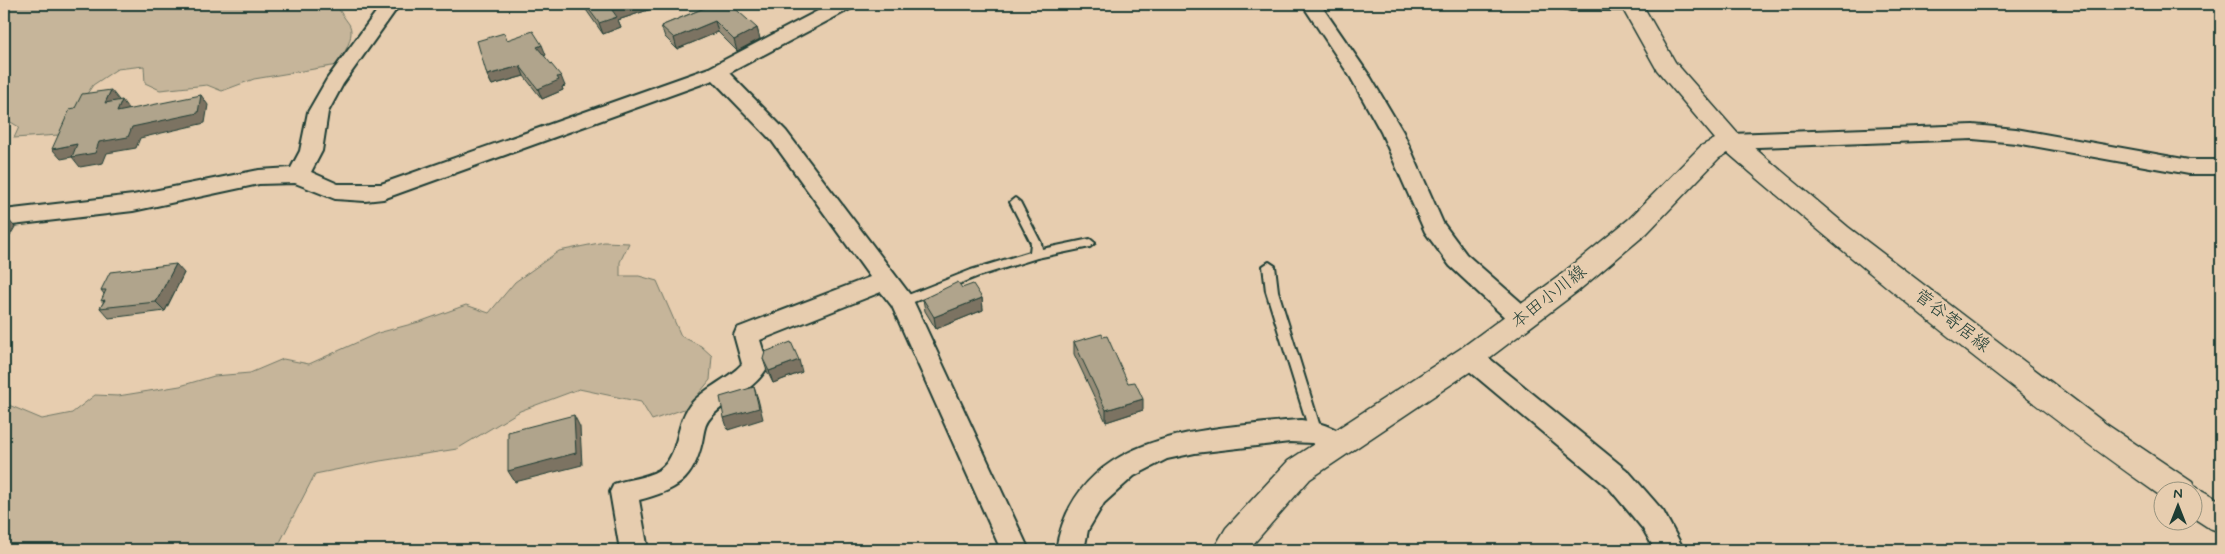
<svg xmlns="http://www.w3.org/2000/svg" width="2225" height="554" font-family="Mynerve,'Klee One',sans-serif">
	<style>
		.green { fill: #c6b59a; stroke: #727967 }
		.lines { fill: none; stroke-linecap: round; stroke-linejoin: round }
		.lane-casing { stroke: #1f3d34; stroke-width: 4 }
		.street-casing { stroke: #1f3d34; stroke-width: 4 }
		.secondary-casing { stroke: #1f3d34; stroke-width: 3 }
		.lane { fill: #e7cdaf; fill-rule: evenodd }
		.street { fill: #e7cdaf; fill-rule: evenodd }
		.secondary { fill: #e7cdaf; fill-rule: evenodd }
		.wall { fill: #978d78; stroke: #1f3d34 }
		.shaded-wall { fill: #7b7362; stroke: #1f3d34 }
		.building { fill: #b0a48c; stroke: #1f3d34 }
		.labels { text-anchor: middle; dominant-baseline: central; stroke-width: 5; stroke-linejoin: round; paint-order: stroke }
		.street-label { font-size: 18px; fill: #1f3d34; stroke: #e7cdaf }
	</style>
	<rect width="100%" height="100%" fill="#e7cdaf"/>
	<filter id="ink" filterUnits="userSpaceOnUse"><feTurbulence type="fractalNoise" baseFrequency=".02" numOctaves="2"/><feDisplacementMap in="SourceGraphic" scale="10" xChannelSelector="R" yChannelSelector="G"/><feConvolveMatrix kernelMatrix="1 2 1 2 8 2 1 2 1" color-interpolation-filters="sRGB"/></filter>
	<g filter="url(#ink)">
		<g class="green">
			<path d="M4 4H336C340 12 344 17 349 24 356 36 343 54 338 65L254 79 222 91 207 85 160 90 145 83 144 66 117 69 93 85 59 135 14 138 19 127 4 118Z"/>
			<path d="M604 242 629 243 620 262V276H639L657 281 681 336 701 346 712 356 710 380 687 408 652 420 641 402 579 389 520 411 457 449 380 461 315 474 276 550H4V403L42 419 72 413 95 395 118 396 180 386 214 376 250 373 283 359 309 364 378 333 419 322 466 305 489 313 515 282 559 251Z"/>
		</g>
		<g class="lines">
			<g class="lane-casing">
				<g id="lane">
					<path d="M1015 198 1020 202 1041 243 1042 249 1090 239 1095 243 1090 247 1037 258 979 276 906 305H898L896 302 898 299 971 270 1030 252 1031 243 1010 202Z"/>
					<path d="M1269 262 1275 266 1278 291 1322 433 1320 437 1316 438 1312 437 1310 433 1266 291 1263 266Z"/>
				</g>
			</g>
			<g class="street-casing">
				<g id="street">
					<path d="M382 4H400L343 84 328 112 322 151 311 172 338 184H381L709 68 831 4H854L852 8 729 73 786 131 911 296 1029 550H1001L892 306 881 292 760 340 768 366C755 390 729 398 711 417 704 424 704 433 702 442 693 481 677 490 639 500L648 550H620L610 492 614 484C628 479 646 478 659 470 680 456 675 424 690 405 704 388 727 380 742 364L734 335 737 328 870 277 772 141 713 80 383 199 365 201 335 199 295 183 259 184 133 211 4 226V210L133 195 259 170 291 168 300 151 308 112 327 79Z"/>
					<path d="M1302 4H1320L1371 78 1403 132 1443 223 1466 254 1531 311 1534 318 1531 325 1522 327 1513 325 1450 266 1425 232 1381 132 1351 78Z"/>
					<path d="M1562 4H1640L1638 8 1631 10H1571L1564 8Z"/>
					<path d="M1973 125 2016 129 2189 160H2221V174H2189L2016 143 1973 139 1730 148 1722 146 1719 141 1722 136 1730 134Z"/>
					<path d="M1470 347 1479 350 1629 472 1663 511 1684 550H1655L1643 529 1609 488 1461 364 1457 357 1461 350Z"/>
					<path d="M1301 420C1318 422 1343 428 1351 445L1347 453 1338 456 1312 443 1290 442 1195 453 1167 459 1134 476 1104 503 1088 530 1084 550H1056C1072 456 1154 435 1236 426 1257 424 1279 421 1301 420Z"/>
				</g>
			</g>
			<g class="secondary-casing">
				<path id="secondary" d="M1620 4H1642L1675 62 1739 135 1848 227 2106 424 2192 482 2194 486 2221 501V532L2209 528 2192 517V492H2162V497C2011 391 1867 273 1728 153L1719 158 1647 233 1578 291 1480 365 1310 479 1248 550H1213L1226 528 1288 461 1460 349 1558 277 1629 219 1701 146 1715 139 1657 70Z"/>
			</g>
			<use href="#lane" class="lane"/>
			<use href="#street" class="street"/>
			<use href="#secondary" class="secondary"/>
		</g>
		<g class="wall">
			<path d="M582 4H659L660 6 618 20 621 27 603 34Z"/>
			<path d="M714 4 757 28 760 39 737 51 718 32 677 49 665 37 661 26Z"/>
			<path d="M507 40 546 55 544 56 565 86 562 87 563 90 542 99 524 76 492 85 487 75Z"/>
			<path d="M184 273 165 311 109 318 100 308 103 303 104 294 101 290Z"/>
			<path d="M962 288 982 298 983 310 936 329 925 311 923 299Z"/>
			<path d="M1074 342 1128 383 1143 410 1106 422 1074 354Z"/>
			<path d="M763 359 802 372 773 383 767 371Z"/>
		</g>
		<g class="shaded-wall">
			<path d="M631 4H659L660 6 618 20 621 27 603 34 599 23 612 10Z"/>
			<path d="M715 21 718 32 677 49 674 38Z"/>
			<path d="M757 28 760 39 737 51 734 40Z"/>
			<path d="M542 45 546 55 541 57 537 47Z"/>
			<path d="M520 66 524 76 492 85 487 75Z"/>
			<path d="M561 76 565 86 562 87 563 90 542 99 538 89 557 77Z"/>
			<path d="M111 90 119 100 113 114 105 103Z"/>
			<path d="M201 95 208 105 205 123 140 138 136 148 107 153 103 163 80 167 72 157 61 159 52 149 77 144 99 142Z"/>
			<path d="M122 100 130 111 117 112Z"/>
			<path d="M4 215 15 227 4 246Z"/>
			<path d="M176 264 184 273 165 311 156 302Z"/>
			<path d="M982 298 983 310 936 329 934 317Z"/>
			<path d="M799 360 802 372 773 383 769 371Z"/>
			<path d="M754 387 758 399 763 419 728 430 724 418Z"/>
			<path d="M1143 399V410L1106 422V410Z"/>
			<path d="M574 415 580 427 582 465 515 482 508 471Z"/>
		</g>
		<g class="building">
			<path d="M585 4H631L612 10 617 17 599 23Z"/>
			<path d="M714 4H730L757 28 734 40 715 21 674 38 661 26Z"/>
			<path d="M533 31 542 45 537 47 561 76 557 77 559 80 538 89 520 66 487 75 477 41 504 33 507 40Z"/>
			<path d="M111 90 105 103 122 100 117 112 201 95 198 113 132 127 128 137 99 142 95 153 72 157 77 144 52 149 70 109 75 108 82 94Z"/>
			<path d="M176 264 156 302 100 308 105 300 101 301 106 290H101L110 272Z"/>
			<path d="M958 282 962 288 973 284 982 298 934 317 923 299Z"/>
			<path d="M1102 334 1103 337 1107 336 1128 383 1135 382 1143 399 1106 410 1074 342Z"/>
			<path d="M791 342 799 360 769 371 763 359 765 352Z"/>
			<path d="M754 387 759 408 724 418 720 397Z"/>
			<path d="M574 415 576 453 508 471V432Z"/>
		</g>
	</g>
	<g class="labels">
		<g class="street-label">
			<text transform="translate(1549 297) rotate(-38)">本田小川線</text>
			<text transform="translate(1952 321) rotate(38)">菅谷寄居線</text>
		</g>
	</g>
	<rect width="2225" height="554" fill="none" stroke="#e7cdaf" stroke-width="20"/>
	<rect x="10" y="10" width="2205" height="534" fill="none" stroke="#1f3d34" stroke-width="2" filter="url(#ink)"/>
	<g transform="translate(2178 506)"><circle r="24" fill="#e7cdaf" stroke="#97937e"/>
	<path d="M0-4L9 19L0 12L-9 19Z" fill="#1f3d34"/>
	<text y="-8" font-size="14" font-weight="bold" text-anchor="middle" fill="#1f3d34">N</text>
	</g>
</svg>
